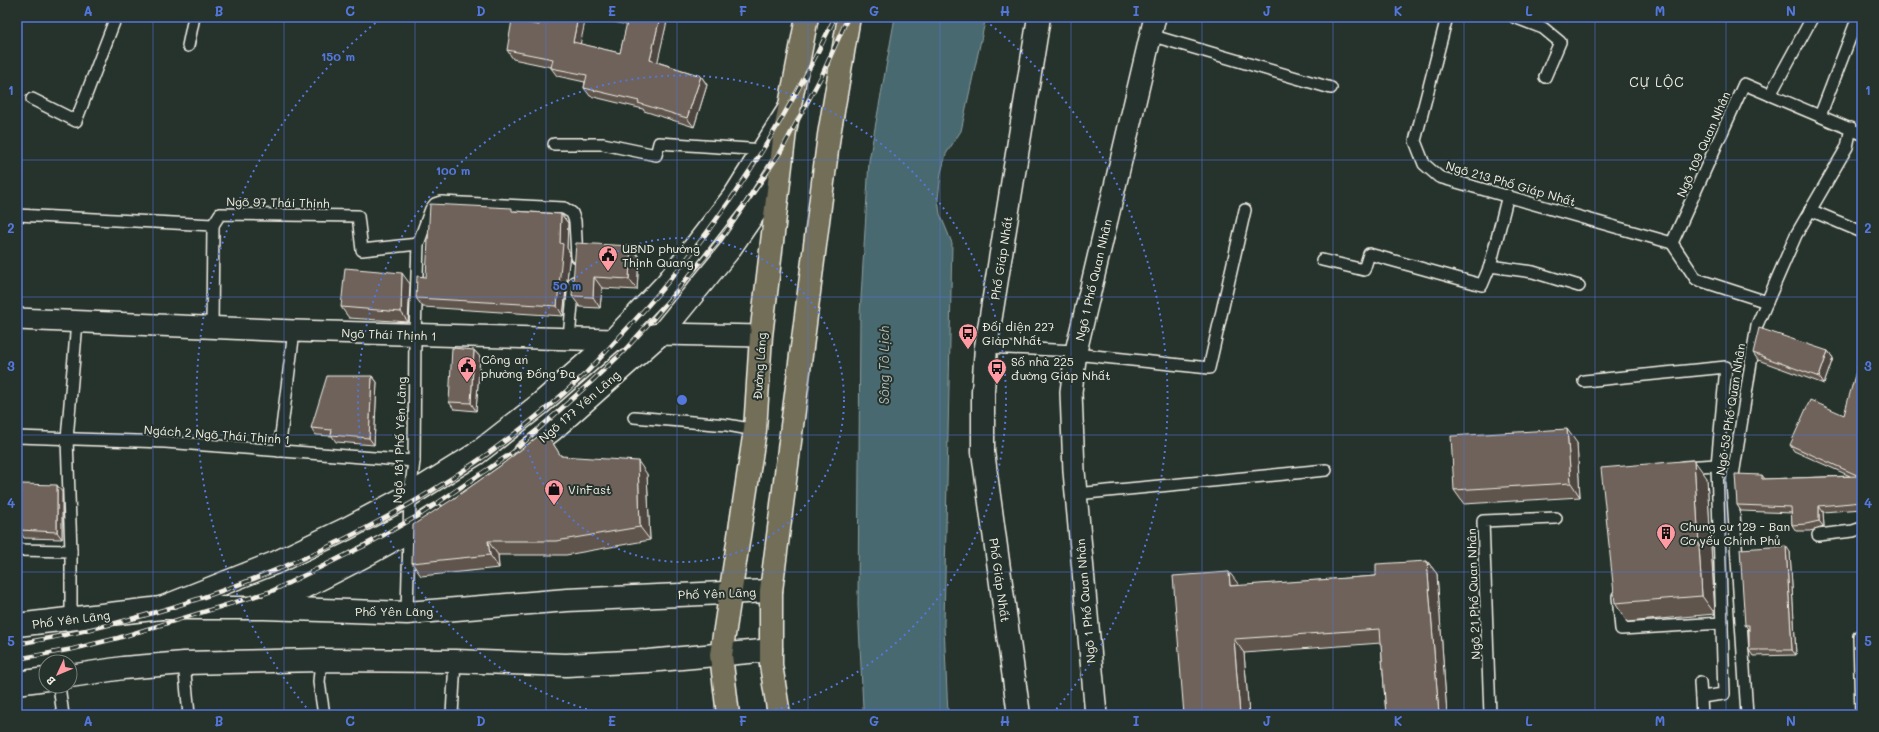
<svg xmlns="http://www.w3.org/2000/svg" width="1879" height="732" font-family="Mali,sans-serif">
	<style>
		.water { fill: #4a6971; stroke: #8e9fa1 }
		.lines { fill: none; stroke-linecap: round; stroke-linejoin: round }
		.lane-casing { stroke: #f4f1e8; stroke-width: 14 }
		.street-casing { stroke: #f4f1e8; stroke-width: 24 }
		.secondary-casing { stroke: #f4f1e8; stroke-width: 25 }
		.primary-casing { stroke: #f4f1e8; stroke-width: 25 }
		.lane { stroke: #26332d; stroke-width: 11 }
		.street { stroke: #26332d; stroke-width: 21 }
		.secondary { stroke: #26332d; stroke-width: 22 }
		.primary { stroke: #726e59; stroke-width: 22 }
		.rail-casing { stroke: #f4f1e8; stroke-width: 4.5 }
		.rail { stroke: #26332d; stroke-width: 3; stroke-dasharray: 9; stroke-linecap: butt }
		.wall { fill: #5f544d; stroke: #f4f1e8 }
		.shaded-wall { fill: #4d453f; stroke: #f4f1e8 }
		.building { fill: #6e625a; stroke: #f4f1e8 }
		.grid { fill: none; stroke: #5377dc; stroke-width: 1; stroke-opacity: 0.55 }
		.ring { fill: none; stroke: #5377dc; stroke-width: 2; stroke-dasharray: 2 4 }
		.labels { text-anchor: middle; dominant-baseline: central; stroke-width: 4; stroke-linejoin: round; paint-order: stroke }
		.street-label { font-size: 12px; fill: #f4f1e8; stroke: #26332d }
		.poi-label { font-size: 12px; fill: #f4f1e8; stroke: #26332d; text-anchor: start }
		.neighbourhood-label { font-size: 13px; letter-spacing: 1px; fill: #f4f1e8; stroke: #26332d }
		.water-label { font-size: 13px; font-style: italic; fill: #b0bbb8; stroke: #26332d }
		.centre { fill: #5377dc; stroke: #26332d; stroke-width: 2 }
		.ring-label { font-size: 12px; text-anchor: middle; font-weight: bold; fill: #5377dc; stroke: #26332d; stroke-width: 4; stroke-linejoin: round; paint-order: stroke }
		.neatline { fill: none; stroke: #5377dc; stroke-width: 1.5 }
		.grid-label { font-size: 13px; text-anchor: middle; font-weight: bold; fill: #5377dc }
	</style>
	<rect width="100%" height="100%" fill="#26332d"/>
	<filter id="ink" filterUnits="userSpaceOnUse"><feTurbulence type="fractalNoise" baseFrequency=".025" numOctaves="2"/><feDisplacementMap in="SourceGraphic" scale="8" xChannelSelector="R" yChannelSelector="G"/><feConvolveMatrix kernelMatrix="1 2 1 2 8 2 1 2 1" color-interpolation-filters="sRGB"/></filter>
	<g filter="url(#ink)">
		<path class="water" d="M895 17H986L961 131 946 154 941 173 938 199 940 214 952 243 944 625 948 715H864L863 708 858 605 860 315 869 161Z"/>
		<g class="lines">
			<g class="lane-casing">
				<g id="lane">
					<path d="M1447 17 1415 141 1424 164 1439 177 1672 243"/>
					<path d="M1514 17 1543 28 1560 42 1545 77"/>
					<path d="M1150 35 1331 88"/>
					<path d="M188 46 194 17"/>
					<path d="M1770 95 1812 18"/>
					<path d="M32 99 76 121 116 17"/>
					<path d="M1820 116 1858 17"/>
					<path d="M554 144H603L656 155 659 143 764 150"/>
					<path d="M1810 210 1862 232"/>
					<path d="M17 215 213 225 220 214 358 216 362 250 418 244"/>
					<path d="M1672 243 1744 84 1862 134"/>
					<path d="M1672 243 1696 279 1767 302"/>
					<path d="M1322 260 1364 270 1369 254 1482 285 1490 266 1508 195"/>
					<path d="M1490 266 1533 272 1579 286"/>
					<path d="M212 328 213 225"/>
					<path d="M569 338 574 282"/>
					<path d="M986 347 1076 351"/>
					<path d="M1075 354 1209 368 1245 210"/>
					<path d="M1584 381 1726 367 1717 465 1724 694 1701 697"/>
					<path d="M634 417 727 425 755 430"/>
					<path d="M17 437 165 442 414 461"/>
					<path d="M279 451 294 331"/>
					<path d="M1683 467 1717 465"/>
					<path d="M1076 494 1326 470"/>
					<path d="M1818 535 1853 531 1862 528"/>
					<path d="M17 550 71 551"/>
					<path d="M1618 596 1621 629 1722 623"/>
					<path d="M407 613 410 495 414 461 415 334 418 244 431 209 435 204 441 202 564 208 572 213 575 221 577 257"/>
					<path d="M71 618V551L67 439 77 322"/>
					<path d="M1859 636 1861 715"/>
					<path d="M321 660 319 682 324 715"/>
					<path d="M184 663 189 715"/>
					<path d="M1700 682 1702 715"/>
					<path d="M59 686 63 715"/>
					<path d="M452 715 455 661"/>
					<path d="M1490 715 1483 521 1556 518"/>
					<path d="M1747 715 1732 482 1757 325 1796 235 1847 147 1851 128"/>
				</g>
			</g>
			<g class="street-casing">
				<g id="street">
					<path d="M17 319 294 331 613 340 661 334 761 336"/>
					<path d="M525 452 553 430 661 334 728 252 779 178"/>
					<path d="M264 608C322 578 381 550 436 515"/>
					<path d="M1096 715 1074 471 1071 392 1076 351 1155 17"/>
				</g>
			</g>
			<g class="secondary-casing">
				<g id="secondary">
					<path d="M161 608 277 562 346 529 410 495 476 454 540 404 613 340 667 283 735 195 789 109"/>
					<path d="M17 625 161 608H264L407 613 567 600 771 591"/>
					<path d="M70 676 123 668 184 663 321 660 455 661 566 665 648 661 771 650"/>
					<path d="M17 683 46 679"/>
					<path d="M1019 715 983 452V391L986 347 1039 17"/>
				</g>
			</g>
			<g class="primary-casing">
				<g id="primary">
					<path d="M728 715 721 655 755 430 761 336 785 131 807 17"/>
					<path d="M779 715 771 665V591L829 135 849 17"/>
				</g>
			</g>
			<use href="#lane" class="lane"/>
			<use href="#street" class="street"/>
			<use href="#secondary" class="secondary"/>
			<use href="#primary" class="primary"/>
			<g class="rail-casing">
				<g id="rail">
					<path d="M17 644C224 609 431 519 585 374 598 361 610 347 622 334 710 241 780 133 835 17"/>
					<path d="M17 659 73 649 118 638 272 591 366 545 421 514 513 452 592 381 623 352 653 319 725 233 780 153 822 75 848 17"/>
				</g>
			</g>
			<use href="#rail" class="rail"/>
		</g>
		<g class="wall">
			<path d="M593 17H668L657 62 701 76 707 85 694 127 644 111 643 109 590 96 584 88 585 82 557 76 551 68V67L513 59 507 50 580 44 620 53 627 25Z"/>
			<path d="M514 211 561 214 568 223 567 248 570 253 563 316 423 307 416 298 426 277Z"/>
			<path d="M631 246 639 257 637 290 602 288 600 308 580 307 572 296Z"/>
			<path d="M410 284 408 322 349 318 341 307Z"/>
			<path d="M474 350 480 357 476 411 454 409 449 402Z"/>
			<path d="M1828 351 1833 358 1824 384 1758 360 1753 353Z"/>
			<path d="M1862 365V509L1823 512 1824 527 1810 531H1796L1792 525V513L1741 511 1737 505 1762 475 1765 479 1850 476 1794 451 1790 445 1844 415Z"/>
			<path d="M372 376 377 382 374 445 336 442 332 436 316 435 311 428Z"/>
			<path d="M545 431 561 456 647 474 650 540 566 555H498L499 568 421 576 412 563 453 499 500 466Z"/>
			<path d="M1577 443 1580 497 1464 504 1454 490Z"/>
			<path d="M1707 478 1715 614 1627 622 1615 603Z"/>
			<path d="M62 492V539L24 538 19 530Z"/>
			<path d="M1790 552 1796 655 1753 656 1749 650V630L1745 625Z"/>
			<path d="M1427 561 1437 574 1447 715H1386L1381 643 1244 653 1249 715H1184L1239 586 1376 576Z"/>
		</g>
		<g class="shaded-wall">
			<path d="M578 17H586L579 50 573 42Z"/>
			<path d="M660 17H668L656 69 650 60Z"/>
			<path d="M701 76 707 85 694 127 687 118Z"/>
			<path d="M561 214 568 223 567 248 570 253 563 316 557 306Z"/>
			<path d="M631 246 639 257 637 290 629 279Z"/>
			<path d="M402 273 410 284 408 322 401 312Z"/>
			<path d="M594 277 602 288 600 308 593 297Z"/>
			<path d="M474 350 480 357 476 411 471 403Z"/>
			<path d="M1828 351 1833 358 1824 384 1819 377Z"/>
			<path d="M372 376 377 382 374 445 369 438Z"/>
			<path d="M1567 429 1577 443 1580 497 1571 483Z"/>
			<path d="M1694 460 1707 478 1715 614 1702 596Z"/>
			<path d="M638 461 647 474 650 540 640 527Z"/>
			<path d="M57 485 62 492V539L57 532Z"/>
			<path d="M1819 506 1823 512 1824 527 1819 521Z"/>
			<path d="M488 541 498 555 499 568 490 555Z"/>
			<path d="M1786 546 1790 552 1796 655 1792 650Z"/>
			<path d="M1427 561 1437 574 1447 715H1439Z"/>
			<path d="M1229 572 1239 585 1230 586Z"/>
			<path d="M1234 639 1244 653 1249 715H1240Z"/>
		</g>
		<g class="building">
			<path d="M541 17H578L573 42 620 53 628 18 625 17H660L650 60 701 76 687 118 638 103 639 101 584 88 587 75 551 68 553 59 507 50 512 20 539 25Z"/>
			<path d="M430 204 512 208V211L561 214 560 243 563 244 557 306 416 298 417 276 426 277Z"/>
			<path d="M576 243 631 246 629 279 594 277 593 297 572 296Z"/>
			<path d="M345 268 402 273 401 312 341 307Z"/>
			<path d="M1759 328 1828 351 1819 377 1753 353Z"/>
			<path d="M452 348 474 350 471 403 449 402Z"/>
			<path d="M1858 364 1862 365V502L1819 506V521L1806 524 1792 525 1791 507 1737 505 1735 474 1762 475V479L1859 476 1790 445 1810 400 1844 415Z"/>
			<path d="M327 376H372L369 438 331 435 332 430 311 428Z"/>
			<path d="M1567 429 1571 483 1454 490 1451 436Z"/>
			<path d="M545 431 561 456 638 461 640 527 556 541H488L490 555 412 563 413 525 453 499 500 466Z"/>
			<path d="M1694 460 1702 596 1615 603 1601 468Z"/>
			<path d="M21 484 57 485V532L19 530Z"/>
			<path d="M1786 546 1792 650H1749V625H1745L1740 549Z"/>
			<path d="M1427 561 1439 715H1386L1380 629 1234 639 1240 715H1184L1173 576 1229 572 1230 586 1376 576V564Z"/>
			<path d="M1843 710 1849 715H1841L1840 712Z"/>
			<path d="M1862 712V715H1858Z"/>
		</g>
	</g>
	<path class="grid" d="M153 17V715M284 17V715M415 17V715M546 17V715M677 17V715M808 17V715M940 17V715M1071 17V715M1202 17V715M1333 17V715M1464 17V715M1595 17V715M1726 17V715M17 160H1862M17 297H1862M17 435H1862M17 572H1862"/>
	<g class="ring">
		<circle cx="682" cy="400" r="162"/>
		<path d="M604 714A324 324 0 1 1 760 714"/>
		<path d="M310 712A486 486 0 0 1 383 17M981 17A486 486 0 0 1 1054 712"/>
	</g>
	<defs>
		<g id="civic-pin" transform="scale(1)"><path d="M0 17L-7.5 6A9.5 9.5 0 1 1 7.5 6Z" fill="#ff9aa2" stroke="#26332d"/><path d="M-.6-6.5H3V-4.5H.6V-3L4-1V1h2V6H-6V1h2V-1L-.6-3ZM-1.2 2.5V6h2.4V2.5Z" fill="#111"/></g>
		<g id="bus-pin" transform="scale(1)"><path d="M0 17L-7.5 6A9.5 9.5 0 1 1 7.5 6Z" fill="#ff9aa2" stroke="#26332d"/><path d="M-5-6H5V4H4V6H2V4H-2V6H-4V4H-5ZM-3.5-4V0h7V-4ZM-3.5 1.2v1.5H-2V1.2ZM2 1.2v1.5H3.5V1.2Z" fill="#111"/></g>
		<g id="shop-pin" transform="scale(1)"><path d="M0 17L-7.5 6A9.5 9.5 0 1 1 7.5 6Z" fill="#ff9aa2" stroke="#26332d"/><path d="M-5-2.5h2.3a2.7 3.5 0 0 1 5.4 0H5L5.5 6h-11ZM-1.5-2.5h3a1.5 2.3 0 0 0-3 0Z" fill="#111"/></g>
		<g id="building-pin" transform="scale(1)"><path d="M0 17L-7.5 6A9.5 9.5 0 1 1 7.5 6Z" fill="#ff9aa2" stroke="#26332d"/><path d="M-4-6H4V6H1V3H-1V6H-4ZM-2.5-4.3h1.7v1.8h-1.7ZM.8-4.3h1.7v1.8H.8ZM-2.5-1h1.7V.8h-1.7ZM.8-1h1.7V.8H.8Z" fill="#111"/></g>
	</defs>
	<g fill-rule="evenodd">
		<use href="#civic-pin" x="608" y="255"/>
		<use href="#bus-pin" x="968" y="333"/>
		<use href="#civic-pin" x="467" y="366"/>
		<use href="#bus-pin" x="997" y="368"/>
		<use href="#shop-pin" x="554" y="489"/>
		<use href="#building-pin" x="1666" y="533"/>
	</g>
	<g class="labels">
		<g class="street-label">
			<text transform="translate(1703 144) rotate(-66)">Ngõ 109 Quan Nhân</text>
			<text transform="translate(1511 183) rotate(16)">Ngõ 213 Phố Giáp Nhất</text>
			<text transform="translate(278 202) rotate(1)">Ngõ 97 Thái Thịnh</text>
			<text transform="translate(1001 258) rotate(-81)">Phố Giáp Nhất</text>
			<text transform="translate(1093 280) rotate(-77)">Ngõ 1 Phố Quan Nhân</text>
			<text transform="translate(389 334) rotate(2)">Ngõ Thái Thịnh 1</text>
			<text transform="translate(759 366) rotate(-86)">Đường Láng</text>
			<text transform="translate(579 406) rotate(-41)">Ngõ 177 Yên Lãng</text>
			<text transform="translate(1730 409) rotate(-81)">Ngõ 53 Phố Quan Nhân</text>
			<text transform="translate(217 434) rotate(4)">Ngách 2 Ngõ Thái Thịnh 1</text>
			<text transform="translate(399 440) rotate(-88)">Ngõ 181 Phố Yên Lãng</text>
			<text transform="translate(1000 580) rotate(82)">Phố Giáp Nhất</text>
			<text transform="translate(717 593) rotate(-2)">Phố Yên Lãng</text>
			<text transform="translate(1473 594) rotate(-92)">Ngõ 21 Phố Quan Nhân</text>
			<text transform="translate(1085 601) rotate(-95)">Ngõ 1 Phố Quan Nhân</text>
			<text x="394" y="611">Phố Yên Lãng</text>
			<text transform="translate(71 619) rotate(-7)">Phố Yên Lãng</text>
		</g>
		<g class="poi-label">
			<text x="622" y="248">UBND phường<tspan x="622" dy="14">Thịnh Quang</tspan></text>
			<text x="982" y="326">Đối diện 227<tspan x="982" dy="14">Giáp Nhất</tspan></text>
			<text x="481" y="359">Công an<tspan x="481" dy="14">phường Đống Đa</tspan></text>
			<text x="1011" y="361">Số nhà 225<tspan x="1011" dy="14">đường Giáp Nhất</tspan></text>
			<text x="568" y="489">VinFast</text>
			<text x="1680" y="526">Chung cư 129 - Ban<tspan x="1680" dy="14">Cơ yếu Chính Phủ</tspan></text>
		</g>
		<g class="neighbourhood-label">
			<text x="1657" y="81">CỰ LỘC</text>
		</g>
		<g class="water-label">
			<text transform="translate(883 365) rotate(-90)">Sông Tô Lịch</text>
		</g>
	</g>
	<circle cx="682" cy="400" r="6" class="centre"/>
	<g class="ring-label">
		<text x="338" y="61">150 m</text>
		<text x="453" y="175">100 m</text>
		<text x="567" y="290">50 m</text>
	</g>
	<rect width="1879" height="732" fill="none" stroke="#26332d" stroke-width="44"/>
	<g transform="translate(58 674) rotate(226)"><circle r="19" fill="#26332d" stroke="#787f78"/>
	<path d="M0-3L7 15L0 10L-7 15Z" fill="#ff9aa2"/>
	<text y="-6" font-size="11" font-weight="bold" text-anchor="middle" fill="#f4f1e8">B</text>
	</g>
	<rect x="22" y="22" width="1835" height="688" class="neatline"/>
	<g class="grid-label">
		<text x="88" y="16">A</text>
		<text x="219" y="16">B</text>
		<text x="350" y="16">C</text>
		<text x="481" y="16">D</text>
		<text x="612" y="16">E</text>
		<text x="743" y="16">F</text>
		<text x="874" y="16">G</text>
		<text x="1005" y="16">H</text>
		<text x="1136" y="16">I</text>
		<text x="1267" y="16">J</text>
		<text x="1398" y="16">K</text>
		<text x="1529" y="16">L</text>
		<text x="1660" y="16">M</text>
		<text x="1791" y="16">N</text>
		<text x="11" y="95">1</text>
		<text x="1868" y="95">1</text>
		<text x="11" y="233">2</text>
		<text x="1868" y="233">2</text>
		<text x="11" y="371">3</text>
		<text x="1868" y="371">3</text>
		<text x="11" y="508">4</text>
		<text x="1868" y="508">4</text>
		<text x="11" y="646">5</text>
		<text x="1868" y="646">5</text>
		<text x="88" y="726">A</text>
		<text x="219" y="726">B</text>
		<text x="350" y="726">C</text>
		<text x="481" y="726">D</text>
		<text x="612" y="726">E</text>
		<text x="743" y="726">F</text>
		<text x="874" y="726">G</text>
		<text x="1005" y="726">H</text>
		<text x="1136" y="726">I</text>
		<text x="1267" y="726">J</text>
		<text x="1398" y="726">K</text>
		<text x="1529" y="726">L</text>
		<text x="1660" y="726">M</text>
		<text x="1791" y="726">N</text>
	</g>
</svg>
